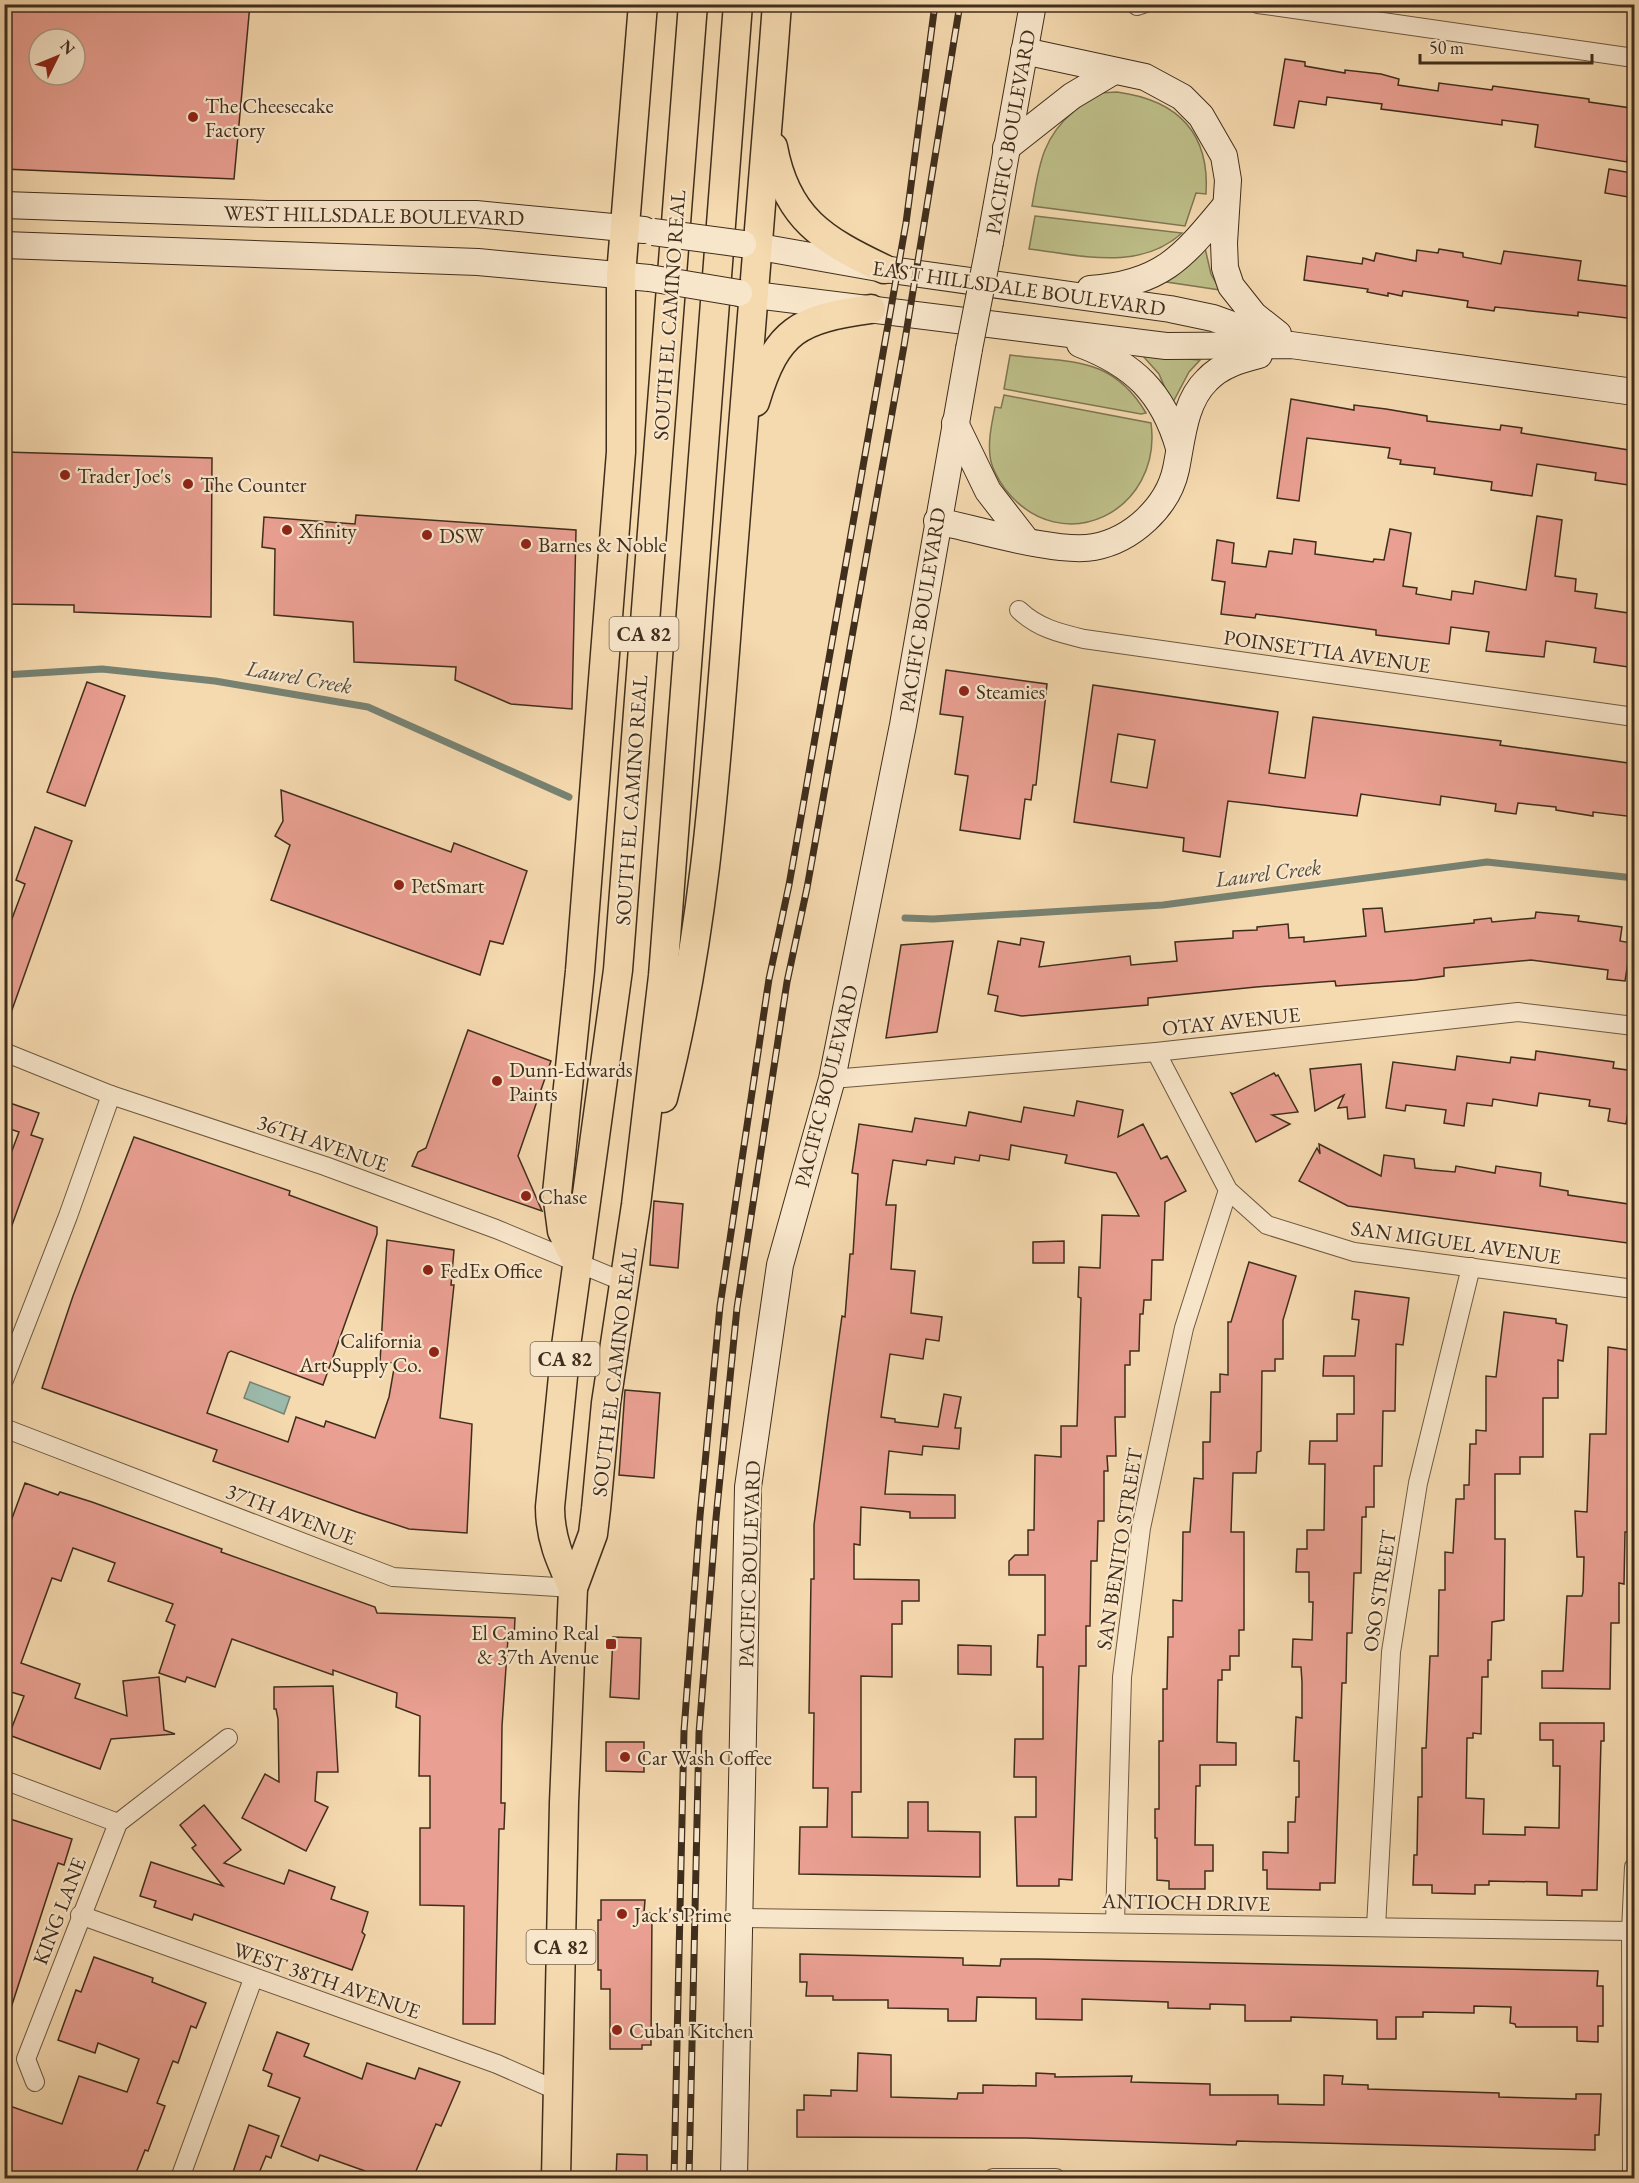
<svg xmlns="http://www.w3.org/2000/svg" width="1639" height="2183" font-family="'EB Garamond',serif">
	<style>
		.green { fill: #bebf89; stroke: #7f7652; stroke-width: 1.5 }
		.water { fill: #9cbaab; stroke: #778272; stroke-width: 1.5 }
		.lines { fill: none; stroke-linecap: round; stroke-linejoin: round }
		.stream { stroke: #778272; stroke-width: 7 }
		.building { fill: #e99f91; stroke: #402e1c; stroke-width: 1.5; fill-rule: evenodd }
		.street-casing { stroke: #6d5941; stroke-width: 20 }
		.secondary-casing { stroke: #402e1c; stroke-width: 28 }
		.primary-casing { stroke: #402e1c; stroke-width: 31 }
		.street { stroke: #f8e6cb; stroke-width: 18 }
		.secondary { stroke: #f8e6cb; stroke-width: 26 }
		.primary { stroke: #f5d9af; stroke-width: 28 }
		.rail-casing { stroke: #402e1c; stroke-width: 7 }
		.rail { stroke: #f8e6cb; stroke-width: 4.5; stroke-dasharray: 14; stroke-linecap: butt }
		.secondary-bridge-casing { stroke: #402e1c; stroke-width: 28; stroke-linecap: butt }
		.secondary-bridge { stroke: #f8e6cb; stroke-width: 26 }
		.poi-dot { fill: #8f2418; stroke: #f8e6cb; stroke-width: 2 }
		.labels { text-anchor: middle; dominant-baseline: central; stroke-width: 4.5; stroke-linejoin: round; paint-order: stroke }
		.shield { fill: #f8e6cb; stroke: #776550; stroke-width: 1.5 }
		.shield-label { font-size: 20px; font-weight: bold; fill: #402e1c }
		.poi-label { font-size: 21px; fill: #402e1c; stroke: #f8e6cb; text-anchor: start }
		.street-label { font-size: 21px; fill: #402e1c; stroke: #f8e6cb }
		.water-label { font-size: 22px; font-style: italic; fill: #524a39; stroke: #f8e6cb }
	</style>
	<rect width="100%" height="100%" fill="#f5d9af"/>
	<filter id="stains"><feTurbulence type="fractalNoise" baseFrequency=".00333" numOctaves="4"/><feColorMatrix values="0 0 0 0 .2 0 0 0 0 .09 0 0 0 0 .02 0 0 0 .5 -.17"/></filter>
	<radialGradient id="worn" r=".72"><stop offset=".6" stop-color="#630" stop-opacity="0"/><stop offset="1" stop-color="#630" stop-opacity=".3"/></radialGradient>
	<g class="green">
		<path d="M1117 92C1176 100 1210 131 1206 194L1196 193 1185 226 1032 206C1039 168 1041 139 1073 112L1070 108 1099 93Z"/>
		<path d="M1035 216 1182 233C1139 272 1080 255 1029 249Z"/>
		<path d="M1205 248 1211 274 1220 290 1160 281 1189 265Z"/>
		<path d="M1010 355C1070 363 1112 355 1146 413L1141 414 1004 389Z"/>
		<path d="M1142 355 1200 360 1189 372 1172 404 1159 374Z"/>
		<path d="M1004 395 1151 423C1163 511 1062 562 1005 489 999 481 991 467 990 456 988 439 992 423 995 407L1001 408Z"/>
	</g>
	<path class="water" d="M250 1382 290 1397 284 1414 244 1398Z"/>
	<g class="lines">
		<g class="stream">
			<path d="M4 675 102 669 215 681 368 707 569 797"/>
			<path d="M905 918 933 919 1163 905 1487 862 1634 878"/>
		</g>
	</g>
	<g class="building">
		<path d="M4 4H250L234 179 4 169ZM39 39H75V75H39Z"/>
		<path d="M1285 59 1305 62V66L1345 73V70L1381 74 1399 79 1398 85 1438 91 1439 83 1492 90 1493 86 1589 99V102L1631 108 1627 162 1535 147 1538 125 1502 120V125L1427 115 1381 109 1382 104 1327 97 1326 105 1299 101 1294 128 1274 125Z"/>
		<path d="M1609 169 1632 173 1628 197 1605 193Z"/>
		<path d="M1439 249 1463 253V257L1501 264 1504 251 1581 261 1578 280 1635 287V319L1578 312V316L1495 307 1494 311 1467 307 1468 301 1403 291 1402 296 1388 293V296L1367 292 1368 289 1304 280 1307 256 1362 264 1363 258 1374 261 1376 253 1416 261 1417 250 1438 253Z"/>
		<path d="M1291 399 1354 410V405L1386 409 1427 416V421L1500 430 1501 425 1522 428 1521 433 1635 451V486L1595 480 1596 473 1537 464 1532 496 1491 490 1492 482 1434 474 1435 468 1400 464 1401 460 1388 458 1390 448 1307 438 1299 501 1277 498Z"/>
		<path d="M4 452 212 458 211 617 74 612V605L4 604Z"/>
		<path d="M356 515 576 530 572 709 511 704 455 680 456 667 354 662 353 622 274 615 275 549 262 547 264 517 355 524Z"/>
		<path d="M1537 516 1562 520 1555 576 1576 579 1575 591 1597 594 1595 608 1635 614V668L1594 662 1596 648 1546 641 1544 657 1486 651 1489 632 1451 627 1449 644 1376 635V630L1256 614 1255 618 1221 614 1225 582 1212 580 1217 540 1234 543 1232 563 1266 567 1269 551 1292 554 1294 539 1316 542 1315 554 1373 562 1374 559 1384 560 1390 529 1411 533 1403 586 1417 588 1416 594 1451 600 1452 591 1473 594 1475 581 1526 590Z"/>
		<path d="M946 670 1047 684 1036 785H1033L1031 800 1025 799 1020 839 960 830 968 776 955 774 963 717 940 714Z"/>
		<path d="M87 682 125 696 85 806 47 792Z"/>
		<path d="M1093 685 1278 712 1269 773 1305 778 1313 717 1501 741 1500 745 1635 764V817L1593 812V816L1556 810V807L1518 803 1516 814 1495 811 1496 804 1441 796 1440 805 1361 794 1357 816 1228 801 1220 857 1183 851 1184 838 1074 822ZM1118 734 1155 740 1147 788 1111 782Z"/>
		<path d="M281 790 451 852 454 843 527 871 503 944 490 941 480 975 271 900 290 845 275 836 283 821Z"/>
		<path d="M35 827 72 841 7 1024H4V940L25 884 16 880Z"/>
		<path d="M1382 908 1385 932 1474 923V920L1491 918 1492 922 1535 918 1536 912 1579 916 1578 921 1622 927 1620 941 1631 943 1625 981 1607 979 1608 970 1531 960 1444 968V976L1415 980 1336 986 1335 981 1256 987 1148 998V1005L1022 1016 995 1011 998 996 988 994 998 941 1020 945 1021 938 1044 942 1039 967 1130 956 1131 965 1177 961 1175 942 1233 938V931L1257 930V927L1288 924 1289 938 1304 937V942L1366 936 1363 909Z"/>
		<path d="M953 941 937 1032 886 1038 901 945Z"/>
		<path d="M468 1030 551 1061 518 1156 542 1211 412 1166 418 1152 426 1148Z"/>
		<path d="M1536 1051 1614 1062 1613 1068 1635 1071V1101H1630L1626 1124 1608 1121 1610 1109 1589 1106 1590 1100 1539 1093 1537 1106 1493 1099 1492 1106 1467 1103 1464 1126 1444 1123 1446 1110 1406 1105 1405 1111 1386 1108 1393 1062 1455 1070 1457 1056 1510 1063 1511 1057 1535 1060Z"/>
		<path d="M1361 1064 1365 1117 1348 1119 1347 1107 1338 1108 1344 1095 1315 1111 1310 1069Z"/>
		<path d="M1274 1073 1276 1076 1278 1075 1298 1112 1272 1115 1290 1124 1256 1142 1231 1093 1233 1094Z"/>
		<path d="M4 1101 39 1113 31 1135 43 1139 7 1239 4 1238V1172L19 1132 4 1127Z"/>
		<path d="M1077 1101 1123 1110 1118 1137 1143 1124 1161 1159 1167 1156 1186 1191 1165 1202 1163 1260H1152L1151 1300H1144L1143 1314H1140L1139 1351H1130V1365H1125V1417H1115L1116 1456H1107L1108 1471H1104V1521H1098L1097 1561H1091L1090 1626H1086V1666H1079L1072 1880 1059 1879V1886H1017L1015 1817H1036V1777H1014L1015 1739H1043V1667H1037L1038 1635H1045V1575H1009V1561L1015 1555H1028V1530H1034L1035 1455 1061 1457V1426H1077L1081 1298 1078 1297 1079 1267 1100 1268 1102 1215 1139 1216 1116 1173 1065 1163 1067 1155 1011 1145 1009 1160 980 1155 979 1161 955 1157 954 1164 927 1160 926 1165 893 1160 886 1205H896L891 1269 915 1271 911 1313 942 1317 939 1341 926 1339 923 1359 890 1354 881 1417 895 1419V1422L938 1427 944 1394 961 1397 955 1428H961L959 1449 923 1446 922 1455 889 1451 885 1494 955 1495V1518H910V1512L861 1507 860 1545 854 1544V1579L919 1580V1601H902V1624H892V1677L861 1676V1792H852V1837L908 1838V1802H928V1831L980 1832V1877L799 1874 800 1827H827L828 1788H813L814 1713H809L811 1579H814V1525L828 1417 842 1316 845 1317 850 1254H853L858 1174 852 1173 859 1124 912 1132 915 1118 966 1126 969 1112 1021 1122 1024 1107 1074 1116Z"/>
		<path d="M134 1137 290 1191 289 1195 377 1227V1234L323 1385 231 1351 228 1353 207 1413 288 1442 296 1417 324 1427 326 1421 375 1438 389 1397 395 1363 380 1362 387 1240 454 1250 451 1285H454L440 1418 472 1424 467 1533 409 1529 357 1512 213 1461 217 1450 42 1388 73 1296Z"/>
		<path d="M1319 1144 1381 1176 1384 1155 1414 1159 1415 1168 1432 1170 1455 1172 1456 1166 1495 1173 1496 1166 1541 1173 1540 1186 1568 1191V1195L1635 1205V1244L1348 1206 1299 1181 1317 1148 1320 1154Z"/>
		<path d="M654 1201 683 1204 678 1268 650 1265Z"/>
		<path d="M1064 1241V1263H1033V1242Z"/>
		<path d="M1249 1262 1296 1276 1283 1320V1359H1275V1371H1262L1261 1451 1257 1452 1256 1473H1233L1231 1532H1244V1630H1239V1656H1230V1670H1222V1680H1218L1217 1742 1236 1743V1765H1200V1786H1196L1195 1845H1213V1871H1205V1889H1169V1881L1157 1880V1838H1155V1809H1159V1741H1163V1689H1167L1168 1637H1173V1600L1182 1601 1183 1532H1190L1194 1478 1203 1479V1442H1210L1211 1392H1220V1374L1228 1375V1322H1231Z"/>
		<path d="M1355 1291 1409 1298 1403 1345 1396 1344 1395 1411H1383L1382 1466H1374V1507H1366V1517H1362L1361 1573H1354L1352 1633H1347L1346 1683H1342L1335 1883H1320V1890L1267 1889V1870H1263V1852L1288 1853V1822H1295L1296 1797H1299V1761H1294L1296 1717 1302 1718V1682L1301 1667H1292L1293 1639 1312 1640 1313 1602H1309V1572H1296L1297 1549H1307V1530H1324L1325 1464H1309L1310 1441H1337V1414H1354V1376H1323L1324 1356H1355L1359 1320 1352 1319Z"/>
		<path d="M1504 1312 1556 1319V1323L1567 1325 1563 1361 1558 1360V1398H1543V1457H1520V1474H1495V1539H1505L1504 1620 1492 1622 1491 1660H1488V1677H1482L1481 1734 1473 1733V1738H1467L1466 1798 1484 1799 1483 1834 1525 1835V1827L1559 1828 1560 1766H1553V1740H1540V1723H1604V1741H1601L1597 1890H1582V1896L1547 1895V1882L1489 1881V1885H1475V1894L1432 1893V1885H1413L1414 1855H1417L1418 1797H1422V1748H1426L1430 1656H1438L1439 1590H1445V1552L1453 1553 1456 1499H1464V1485H1469L1470 1444H1476V1430L1486 1431V1376L1496 1377Z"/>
		<path d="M1608 1347 1635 1351V1517H1631L1630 1532H1625L1624 1584 1619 1583V1623H1611L1610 1689 1542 1688V1671H1563L1567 1596H1582L1583 1592 1584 1557H1577L1575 1511 1587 1512 1590 1434H1606Z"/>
		<path d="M625 1390 660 1393 654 1478 619 1475Z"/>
		<path d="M25 1483 58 1495 60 1492 92 1502 222 1549 221 1552 375 1607 377 1613 515 1618 514 1638H508L502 1726 501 1803H505L504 1829H499L495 2024H463L464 1906 420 1905V1828H430V1776H419L420 1716 396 1707 397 1693 333 1670V1675L232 1639 215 1687 187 1677 185 1682 159 1673 175 1625 166 1621 173 1604 108 1581 115 1563 73 1548 61 1581 52 1578 21 1663 80 1684 75 1698 127 1716 123 1681 159 1677 164 1730 175 1734 111 1739 100 1769 9 1735 24 1696 11 1692 7 1704 4 1703V1540Z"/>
		<path d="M613 1637 641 1638 639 1699 610 1697Z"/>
		<path d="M958 1645 991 1646V1675L958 1674Z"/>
		<path d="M333 1686 338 1772H317L315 1801 328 1807 306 1851 242 1818 265 1774 279 1782 278 1719 276 1709H274V1687Z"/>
		<path d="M606 1742H644V1772L606 1771Z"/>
		<path d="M204 1805 241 1850 224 1863 284 1884 289 1870 335 1887 331 1899 368 1912 362 1932 365 1935 352 1970 194 1914 192 1920 154 1907 156 1901 140 1896 151 1862 223 1886 192 1848 196 1845 180 1825Z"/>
		<path d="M4 1817 72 1839 64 1865 58 1863 8 2017 4 2016Z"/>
		<path d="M601 1900H645L644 1913H652L651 2045H642V2049H610V1989H601V1970H598V1920H601Z"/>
		<path d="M800 1954 963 1958V1965L1000 1966 1001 1959H1037L1598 1971 1597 1986H1603V2026H1598V2042L1577 2041V2027H1516L1515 2024 1510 2023 1511 2007 1474 2006V2013L1423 2012V2017H1396V2039H1377V2020L1291 2017V2021H1245V2005L1210 2004V2009L1168 2008V2002L1082 1999V2020L1036 2019V1998L977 1997 976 2021H948V2009L888 2008V2000H833V1996H806L807 1982H800Z"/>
		<path d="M94 1957 153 1978 152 1982 206 2003 196 2028 191 2026 178 2063 173 2061 157 2103 165 2106 148 2151 145 2150 134 2178H4V2104L62 2124 79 2076 127 2092 139 2059 98 2043 95 2053 58 2040 76 1990 81 1992Z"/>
		<path d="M277 2032 309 2044 304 2056 362 2079 367 2063 415 2079 419 2068 460 2082 441 2126 436 2124 413 2178H362L365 2171 320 2155 318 2161 281 2146 300 2098 268 2086 272 2074 263 2070Z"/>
		<path d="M858 2053 891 2055V2097L957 2099 958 2093H983V2085L1036 2086V2073L1055 2074V2077L1132 2076 1131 2082 1210 2084V2095H1278V2104L1324 2105V2075L1343 2076 1342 2084 1368 2085V2089L1499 2093V2097L1576 2099V2094H1601L1599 2135H1595V2150L1237 2141 1236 2145 1026 2138 797 2137V2110H804V2095L831 2096V2090L857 2091Z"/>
		<path d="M249 2125 279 2136 271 2158 266 2156 257 2178H231Z"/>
		<path d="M617 2154 647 2155V2178H616Z"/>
	</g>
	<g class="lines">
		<g class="street-casing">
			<g id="street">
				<path d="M1258 4 1634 58"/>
				<path d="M1137 6 1143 4"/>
				<path d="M1019 610C1038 628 1059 633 1084 639L1634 717"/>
				<path d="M4 1052 111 1095 325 1166 496 1229 624 1282"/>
				<path d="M1156 1052 1228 1190 1267 1225 1354 1252 1634 1289"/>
				<path d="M832 1079 1156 1052 1518 1012 1634 1026"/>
				<path d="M4 1380 68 1216 111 1095"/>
				<path d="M4 1428 393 1577 573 1588"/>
				<path d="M4 1780 118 1823"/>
				<path d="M80 1915 497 2064 558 2091"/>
				<path d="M740 1918 1631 1931"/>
				<path d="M1115 1923 1122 1677 1141 1528 1184 1328 1228 1190"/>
				<path d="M1376 1927 1391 1652 1418 1483 1471 1267"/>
				<path d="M35 2082 26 2059 118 1823 228 1738"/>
				<path d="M180 2178 253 1979"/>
				<path d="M993 2178H1056"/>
				<path d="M1632 2178 1631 1931 1634 1867"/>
			</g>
		</g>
		<g class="secondary-casing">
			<g id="secondary">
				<path d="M1024 51 1145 77 1182 97 1201 116 1224 156 1228 180 1224 243 1225 268 1231 286 1254 315 1278 334"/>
				<path d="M1006 148 1072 96 1114 71"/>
				<path d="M4 205 267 214H476L644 230"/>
				<path d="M990 242 1033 4"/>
				<path d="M743 244 884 269 1170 309 1213 318 1274 340"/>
				<path d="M4 245 478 262 649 278"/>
				<path d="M1090 289C1162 284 1183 257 1226 205"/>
				<path d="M739 293 1166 346 1291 345 1634 392"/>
				<path d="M1080 344C1133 364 1163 392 1179 448"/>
				<path d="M955 423 988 491 1026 540"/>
				<path d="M937 521C976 529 1058 554 1094 547 1132 540 1168 507 1176 469 1182 440 1184 402 1207 380 1221 365 1240 360 1259 355"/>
				<path d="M734 2178 748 1487 780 1265 832 1079 903 725 969 349"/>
			</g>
		</g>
		<g class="primary-casing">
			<g id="primary">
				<path d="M773 147C786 218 823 240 884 269"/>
				<path d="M755 402C777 329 799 319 871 309"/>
				<path d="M663 1098C705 936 716 767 729 600 746 402 762 203 777 4"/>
				<path d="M577 1262 562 1231 557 1193 580 971 621 452V275L643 4"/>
				<path d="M573 1588C560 1560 550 1538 550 1507L566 1346 618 970 693 4"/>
				<path d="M556 2178 564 1803 573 1588 593 1534 596 1509 606 1403 636 1205 663 976 738 4"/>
			</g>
		</g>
		<use href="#street" class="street"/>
		<use href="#secondary" class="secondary"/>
		<use href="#primary" class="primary"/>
		<g class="rail-casing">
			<g id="rail">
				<path d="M674 2178 684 1731 700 1516 720 1306 769 979 789 885 906 223 935 4"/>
				<path d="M689 2178 699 1733 716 1518 737 1308 787 982 807 888 904 346 960 4"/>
			</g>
		</g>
		<use href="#rail" class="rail"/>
		<g class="secondary-bridge-casing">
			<g id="secondary-bridge">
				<path d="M653 232 743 244"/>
				<path d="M649 278 739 293"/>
				<path d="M969 349 990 242"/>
			</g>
		</g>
		<use href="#secondary-bridge" class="secondary-bridge"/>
	</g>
	<g class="poi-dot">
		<circle cx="193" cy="117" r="6"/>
		<circle cx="65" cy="475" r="6"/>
		<circle cx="188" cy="484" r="6"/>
		<circle cx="287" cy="530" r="6"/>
		<circle cx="427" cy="535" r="6"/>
		<circle cx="526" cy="544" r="6"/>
		<circle cx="964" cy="691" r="6"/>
		<circle cx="399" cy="885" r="6"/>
		<circle cx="497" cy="1081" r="6"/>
		<circle cx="526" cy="1196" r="6"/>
		<circle cx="428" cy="1270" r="6"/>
		<circle cx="434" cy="1352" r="6"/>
		<rect x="605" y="1638" width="12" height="12" rx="3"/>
		<circle cx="625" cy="1757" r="6"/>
		<circle cx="622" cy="1914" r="6"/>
		<circle cx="617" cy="2030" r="6"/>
	</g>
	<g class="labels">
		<g class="shield">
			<rect x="609.5" y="617" width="69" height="34" rx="4.5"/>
			<rect x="530.5" y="1342" width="69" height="34" rx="4.5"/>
			<rect x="526.5" y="1930" width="69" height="34" rx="4.5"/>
		</g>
		<g class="shield-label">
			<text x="644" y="634">CA 82</text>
			<text x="565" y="1359">CA 82</text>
			<text x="561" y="1947">CA 82</text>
		</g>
		<g class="poi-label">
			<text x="205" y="105">The Cheesecake<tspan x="205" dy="24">Factory</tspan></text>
			<text x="77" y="475">Trader Joe's</text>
			<text x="200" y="484">The Counter</text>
			<text x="299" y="530">Xfinity</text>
			<text x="439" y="535">DSW</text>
			<text x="538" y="544">Barnes &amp; Noble</text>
			<text x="976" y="691">Steamies</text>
			<text x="411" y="885">PetSmart</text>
			<text x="509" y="1069">Dunn-Edwards<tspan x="509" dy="24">Paints</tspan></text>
			<text x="538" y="1196">Chase</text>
			<text x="440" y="1270">FedEx Office</text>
			<text x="422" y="1340" text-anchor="end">California<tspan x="422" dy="24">Art Supply Co.</tspan></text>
			<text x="599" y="1632" text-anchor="end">El Camino Real<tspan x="599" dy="24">&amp; 37th Avenue</tspan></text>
			<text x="637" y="1757">Car Wash Coffee</text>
			<text x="634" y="1914">Jack's Prime</text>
			<text x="629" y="2030">Cuban Kitchen</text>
		</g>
		<g class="street-label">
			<text transform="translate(1010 132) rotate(-80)">PACIFIC BOULEVARD</text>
			<text transform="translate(374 215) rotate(1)">WEST HILLSDALE BOULEVARD</text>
			<text transform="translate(1019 288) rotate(8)">EAST HILLSDALE BOULEVARD</text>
			<text transform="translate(669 315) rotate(-86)">SOUTH EL CAMINO REAL</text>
			<text transform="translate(922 610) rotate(-81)">PACIFIC BOULEVARD</text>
			<text transform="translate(1327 651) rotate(8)">POINSETTIA AVENUE</text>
			<text transform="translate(631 800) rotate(-86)">SOUTH EL CAMINO REAL</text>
			<text transform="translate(1231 1021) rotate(-6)">OTAY AVENUE</text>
			<text transform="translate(826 1086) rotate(-76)">PACIFIC BOULEVARD</text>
			<text transform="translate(323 1143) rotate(19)">36TH AVENUE</text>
			<text transform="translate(1456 1242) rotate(8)">SAN MIGUEL AVENUE</text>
			<text transform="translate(614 1372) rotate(-83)">SOUTH EL CAMINO REAL</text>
			<text transform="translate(291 1514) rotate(21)">37TH AVENUE</text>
			<text transform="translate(1119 1549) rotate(-81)">SAN BENITO STREET</text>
			<text transform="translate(749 1564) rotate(-88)">PACIFIC BOULEVARD</text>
			<text transform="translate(1379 1591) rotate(-81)">OSO STREET</text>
			<text transform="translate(1186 1902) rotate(1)">ANTIOCH DRIVE</text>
			<text transform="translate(59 1911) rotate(-69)">KING LANE</text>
			<text transform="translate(327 1980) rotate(19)">WEST 38TH AVENUE</text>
		</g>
		<g class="water-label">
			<text transform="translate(299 677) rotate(10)">Laurel Creek</text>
			<text transform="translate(1268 873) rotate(-7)">Laurel Creek</text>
		</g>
	</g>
	<rect width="1639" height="2183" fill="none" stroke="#f5d9af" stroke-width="24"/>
	<rect x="6" y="6" width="1627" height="2171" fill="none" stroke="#402e1c" stroke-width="3"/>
	<rect x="12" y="12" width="1615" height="2159" fill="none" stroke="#402e1c" stroke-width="1.5"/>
	<g transform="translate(57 57) rotate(47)"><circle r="28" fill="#f8e6cb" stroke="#ae9c85" stroke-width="1.5"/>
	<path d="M0-4.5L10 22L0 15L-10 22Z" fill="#8f2418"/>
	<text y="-9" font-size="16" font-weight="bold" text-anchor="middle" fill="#402e1c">N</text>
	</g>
	<path d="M1420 54v9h172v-9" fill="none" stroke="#402e1c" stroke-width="3"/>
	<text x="1429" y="54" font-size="18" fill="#402e1c" stroke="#f8e6cb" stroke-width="4.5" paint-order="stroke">50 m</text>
	<rect width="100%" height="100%" filter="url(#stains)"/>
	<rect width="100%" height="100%" fill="url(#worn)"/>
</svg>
